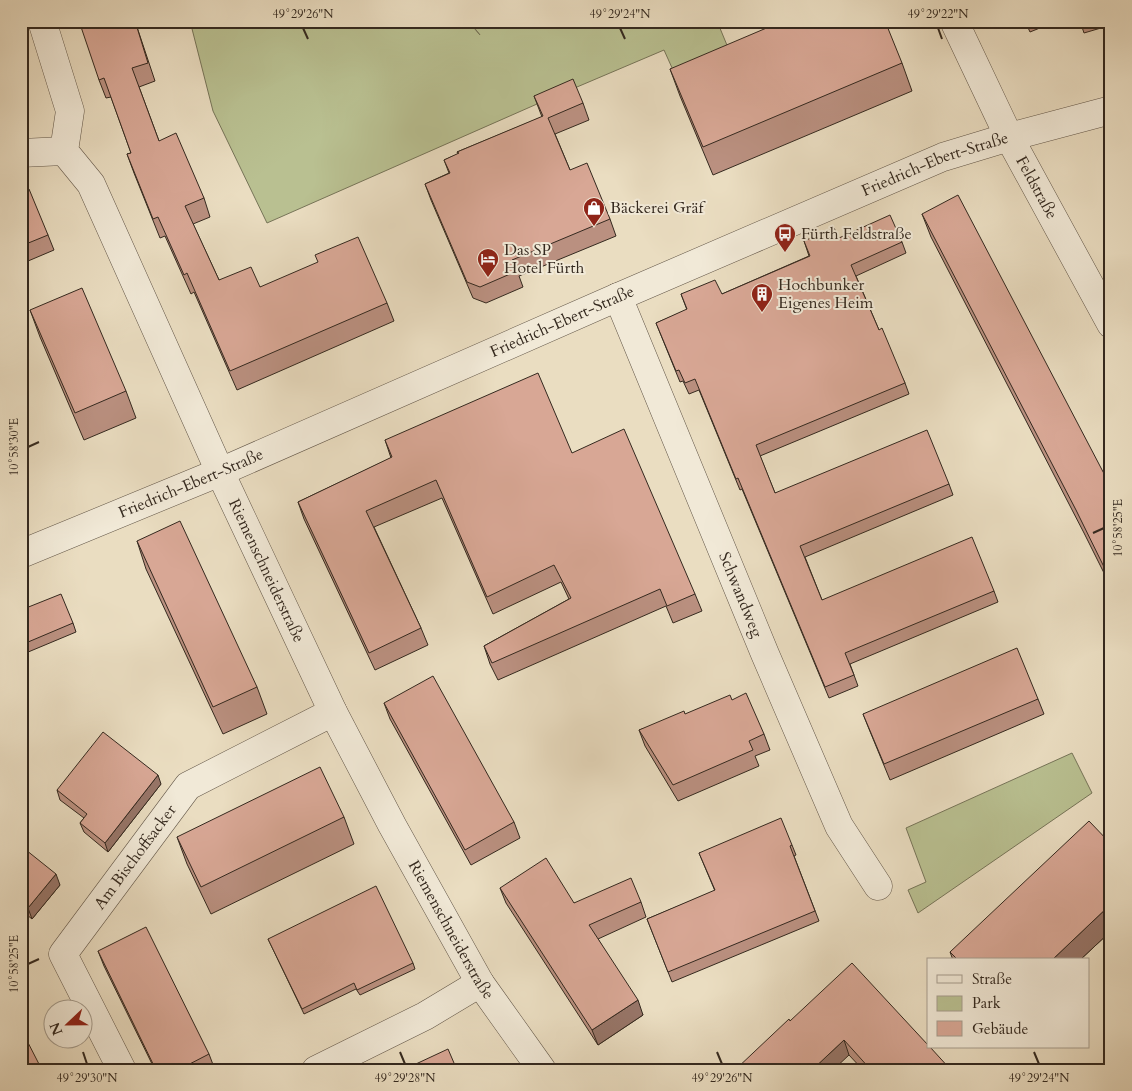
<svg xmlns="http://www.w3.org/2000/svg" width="1132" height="1091" font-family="Cardo,serif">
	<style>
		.green { fill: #b9c091; stroke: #767458 }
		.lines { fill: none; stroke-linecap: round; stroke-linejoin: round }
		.minor-casing { stroke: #625648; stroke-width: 29 }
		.minor { stroke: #f1e9d7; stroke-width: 28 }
		.wall { fill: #ba9080; stroke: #34291f }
		.shaded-wall { fill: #977568; stroke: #34291f }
		.building { fill: #d8a795; stroke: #34291f }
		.ticks { fill: none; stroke: #34291f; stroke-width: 2 }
		.labels { text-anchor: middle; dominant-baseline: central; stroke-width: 4; stroke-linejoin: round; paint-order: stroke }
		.street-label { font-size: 16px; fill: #34291f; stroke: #f1e9d7 }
		.poi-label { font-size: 16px; fill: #34291f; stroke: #f1e9d7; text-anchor: start }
		.neatline { fill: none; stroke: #34291f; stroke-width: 2 }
		.ticks-label { font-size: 12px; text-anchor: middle; fill: #34291f }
	</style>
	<rect width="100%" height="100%" fill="#eaddc1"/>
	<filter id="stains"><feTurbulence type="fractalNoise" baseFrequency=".004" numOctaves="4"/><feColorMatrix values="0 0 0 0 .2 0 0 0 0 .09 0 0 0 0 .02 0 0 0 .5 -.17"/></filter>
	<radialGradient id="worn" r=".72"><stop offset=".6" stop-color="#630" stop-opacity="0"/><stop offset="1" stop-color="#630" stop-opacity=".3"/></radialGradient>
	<g class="green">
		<path d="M190 21H468L480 35 469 21H717L736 67 682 90 664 50 537 104 267 223 213 111Z"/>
		<path d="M1072 753 1092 793 918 913 908 890 926 882 906 828Z"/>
	</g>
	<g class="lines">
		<g class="minor-casing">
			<g id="minor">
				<path id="s1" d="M42 21 70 111 64 151 91 184 220 472 333 712 392 825 480 983 542 1070"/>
				<path id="s2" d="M954 21 1009 137 1111 324"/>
				<path d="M21 153 64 151"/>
				<path id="s3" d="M618 297 765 654 839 826 878 886"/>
				<path id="s4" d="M21 554 220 472 618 297 943 157 1009 137 1111 110"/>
				<path id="s5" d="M122 1070 63 954 188 786 333 712"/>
				<path d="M316 1070 425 1016 480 983"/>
			</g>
		</g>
		<use href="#minor" class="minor"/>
	</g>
	<g class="wall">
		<path d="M135 21 155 81 139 87 159 141 204 198 210 217 193 224 219 280 260 287 387 303 394 321 237 390 194 292 191 294 165 236 160 238 134 173 127 154 131 153 111 97 106 98 99 80Z"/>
		<path d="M1025 21H1057L1030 32Z"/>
		<path d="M1080 21H1111V25L1084 33Z"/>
		<path d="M902 63 912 91 713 175 680 96 670 69Z"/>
		<path d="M21 95 25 105 21 107Z"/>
		<path d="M534 96 583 103 589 120 555 134 570 170 610 219 616 236 519 276 523 287 486 303 473 298 431 200 425 184 449 173 444 160 458 154 457 152 542 117Z"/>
		<path d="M21 193 48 235 54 250 21 264Z"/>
		<path d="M922 214 1111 487V592L1104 573 1084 533 931 237Z"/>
		<path d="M839 238 902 242 906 253 856 276 879 330 905 383 909 394 760 456 775 493 949 484 953 495 805 557 822 600 994 591 998 602 850 664 858 686 829 698 742 489 740 490 699 390 689 394 683 381 680 382 656 323 687 310 681 294H722L809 256 804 241Z"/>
		<path d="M30 310 126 391 136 418 84 440 40 337Z"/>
		<path d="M385 440 572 453 695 594 702 611 673 623 666 606 498 680 490 664 484 646 569 599 561 582 493 614 442 498 374 527 421 628 428 645 375 670 304 519 298 502 391 458Z"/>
		<path d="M137 541 257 687 267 714 223 734 146 569Z"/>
		<path d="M21 610 73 623 76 632 21 655Z"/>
		<path d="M1038 699 1044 714 890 780 869 729 863 714Z"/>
		<path d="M732 700 764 734 770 750 755 756 759 766 678 801 645 746 639 730Z"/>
		<path d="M384 703 514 822 520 838 471 865 390 719Z"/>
		<path d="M161 784 108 852 84 832 80 823 84 818 60 800 57 790Z"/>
		<path d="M344 817 354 844 211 914 187 864 177 837Z"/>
		<path d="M1111 844V931L1080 960H953L950 952Z"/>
		<path d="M792 845 796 855 794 856 819 921 672 982 647 919 715 891 699 853Z"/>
		<path d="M21 846 60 885 32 919 21 910Z"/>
		<path d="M500 888 574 903 641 902 646 917 598 939 643 1015 598 1045 506 903Z"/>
		<path d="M268 939 413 963 415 969 360 995 356 989 304 1014Z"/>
		<path d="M98 951 209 1054 215 1070H155L104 966Z"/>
		<path d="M790 1021 951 1070H863L849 1055Z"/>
		<path d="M40 1066 41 1070H21Z"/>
	</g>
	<g class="shaded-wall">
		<path d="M158 775 161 784 108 852 105 843Z"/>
		<path d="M56 874 60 885 32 919 28 908Z"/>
		<path d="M1111 904V931L1080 960H1052Z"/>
		<path d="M638 1000 643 1015 598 1045 592 1030Z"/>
		<path d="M844 1040 849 1055 833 1070H812Z"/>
	</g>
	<g class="building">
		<path d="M79 21H135L148 63 132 68 159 141 176 133 204 198 185 206 219 280 251 267 260 287 318 262 315 255 358 237 387 303 230 371 187 273 184 275 158 217 153 219 127 154 131 153 104 78 99 80Z"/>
		<path d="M783 21H885L902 63 703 147 670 69Z"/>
		<path d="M1025 21H1037L1027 26Z"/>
		<path d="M1080 21H1094L1081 25Z"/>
		<path d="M573 79 583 103 548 118 570 170 587 163 610 219 512 260 517 271 480 287 467 282 425 184 450 173 444 160 459 153 457 152 543 116 534 96Z"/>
		<path d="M29 189 48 235 21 246V193Z"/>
		<path d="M958 195 1111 487V586L1104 573 1106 571 1076 510 922 214Z"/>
		<path d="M890 215 902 242 851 265 879 330 882 328 905 383 756 445 775 493 927 430 949 484 800 546 822 600 972 537 994 591 845 653 854 675 825 687 738 478 736 479 695 379 685 383 679 370 676 371 656 323 687 309 681 294 715 280 722 294 810 256 804 241 834 228 839 238Z"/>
		<path d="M82 288 126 391 75 413 30 310Z"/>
		<path d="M538 373 572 453 624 429 695 594 667 606 660 589 492 663 484 646 571 598 554 565 487 597 436 480 366 511 421 628 369 653 298 502 392 457 385 440Z"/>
		<path d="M180 521 257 687 213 707 137 541Z"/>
		<path d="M61 594 73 623 21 645V610Z"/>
		<path d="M1017 648 1038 699 884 764 863 714Z"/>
		<path d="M433 676 514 822 465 850 384 703Z"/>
		<path d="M746 693 764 734 749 741 753 750 673 785 639 730 684 711 685 714 730 695 732 700Z"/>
		<path d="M103 732 158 775 105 843 80 823 87 814 57 790Z"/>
		<path d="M320 767 344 817 201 887 177 837Z"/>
		<path d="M781 818 792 845 790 846 815 911 668 972 647 919 715 890 699 853Z"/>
		<path d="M1089 821 1111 844V904L1052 960H958L950 952Z"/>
		<path d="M21 846 56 874 28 908 21 903Z"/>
		<path d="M546 858 574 903 631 878 641 902 589 925 638 1000 592 1030 500 888Z"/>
		<path d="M376 886 413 963 357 990 354 983 302 1009 268 939Z"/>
		<path d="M146 927 209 1054 178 1070H156L98 951Z"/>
		<path d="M852 963 928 1045V1047H930L951 1070H871L844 1040 812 1070H735L789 1019 790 1021Z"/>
		<path d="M21 1029 40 1066 31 1070H21Z"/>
		<path d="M448 1049 457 1070H403Z"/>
	</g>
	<path class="ticks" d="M303 28 308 39M620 28 625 39M938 28 942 39M28 447 39 442M1093 533 1104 528M28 964 39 959M83 1052 87 1064M400 1052 405 1064M717 1052 722 1064M1034 1052 1039 1064"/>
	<defs>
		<g id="shop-pin" transform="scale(1.125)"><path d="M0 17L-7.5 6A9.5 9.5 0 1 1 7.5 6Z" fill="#8f2418" stroke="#f1e9d7"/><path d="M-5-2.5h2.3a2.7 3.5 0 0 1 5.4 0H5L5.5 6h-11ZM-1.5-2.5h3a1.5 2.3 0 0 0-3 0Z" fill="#fff"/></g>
		<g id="bus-pin" transform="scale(1.125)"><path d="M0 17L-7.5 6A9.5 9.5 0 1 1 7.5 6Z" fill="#8f2418" stroke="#f1e9d7"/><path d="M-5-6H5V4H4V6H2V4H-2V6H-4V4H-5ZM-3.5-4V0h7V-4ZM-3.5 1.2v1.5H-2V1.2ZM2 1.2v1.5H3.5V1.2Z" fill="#fff"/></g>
		<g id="hotel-pin" transform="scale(1.125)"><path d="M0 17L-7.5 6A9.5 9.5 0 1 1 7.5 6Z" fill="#8f2418" stroke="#f1e9d7"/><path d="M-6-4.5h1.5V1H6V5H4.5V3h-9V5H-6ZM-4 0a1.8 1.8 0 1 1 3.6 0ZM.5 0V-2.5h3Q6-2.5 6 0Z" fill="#fff"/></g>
		<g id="building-pin" transform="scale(1.125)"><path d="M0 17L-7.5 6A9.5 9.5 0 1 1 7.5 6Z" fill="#8f2418" stroke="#f1e9d7"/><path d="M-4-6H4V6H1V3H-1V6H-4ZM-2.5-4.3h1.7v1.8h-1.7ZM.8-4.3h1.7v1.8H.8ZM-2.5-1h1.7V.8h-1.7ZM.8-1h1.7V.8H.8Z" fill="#fff"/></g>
	</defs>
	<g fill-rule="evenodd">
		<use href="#shop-pin" x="594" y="208"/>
		<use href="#bus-pin" x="785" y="234"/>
		<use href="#hotel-pin" x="488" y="259"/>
		<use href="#building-pin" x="762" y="294"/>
	</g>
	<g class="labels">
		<g class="street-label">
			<text stroke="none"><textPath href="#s4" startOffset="994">Friedrich-Ebert-Straße</textPath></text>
			<text stroke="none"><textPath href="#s2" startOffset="186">Feldstraße</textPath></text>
			<text stroke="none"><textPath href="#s4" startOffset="589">Friedrich-Ebert-Straße</textPath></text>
			<text stroke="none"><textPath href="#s4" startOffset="184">Friedrich-Ebert-Straße</textPath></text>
			<text stroke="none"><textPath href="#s1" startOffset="602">Riemenschneiderstraße</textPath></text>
			<text stroke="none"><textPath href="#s3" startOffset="322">Schwandweg</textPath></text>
			<text stroke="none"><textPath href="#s5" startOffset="251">Am Bischoffsacker</textPath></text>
			<text stroke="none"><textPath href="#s1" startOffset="1006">Riemenschneiderstraße</textPath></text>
		</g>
		<g class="poi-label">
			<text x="610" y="208">Bäckerei Gräf</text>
			<text x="801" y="234">Fürth Feldstraße</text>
			<text x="504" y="250">Das SP<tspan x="504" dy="18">Hotel Fürth</tspan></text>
			<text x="778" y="285">Hochbunker<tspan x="778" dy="18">Eigenes Heim</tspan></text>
		</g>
	</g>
	<rect width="1132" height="1091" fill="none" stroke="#eaddc1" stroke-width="55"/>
	<rect x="927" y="958" width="162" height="90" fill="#f1e9d7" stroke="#a59c8d"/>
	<rect x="937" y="975" width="25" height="8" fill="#f1e9d7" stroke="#a59c8d"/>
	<text x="972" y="984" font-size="15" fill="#34291f">Straße</text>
	<rect x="937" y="996" width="25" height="15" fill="#b9c091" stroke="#a59c8d"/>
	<text x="972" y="1008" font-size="15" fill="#34291f">Park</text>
	<rect x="937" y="1021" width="25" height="15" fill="#d8a795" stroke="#a59c8d"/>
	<text x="972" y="1034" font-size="15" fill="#34291f">Gebäude</text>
	<g transform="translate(68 1024) rotate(248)"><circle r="24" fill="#f1e9d7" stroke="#a59c8d"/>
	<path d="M0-4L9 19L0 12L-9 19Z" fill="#8f2418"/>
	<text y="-8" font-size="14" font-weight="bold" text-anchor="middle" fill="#34291f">N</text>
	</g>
	<rect x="28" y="28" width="1076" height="1036" class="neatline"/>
	<g class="ticks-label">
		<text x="303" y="18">49°29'26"N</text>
		<text x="620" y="18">49°29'24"N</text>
		<text x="938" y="18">49°29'22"N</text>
		<text transform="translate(14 447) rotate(-90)" y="4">10°58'30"E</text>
		<text transform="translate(1118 528) rotate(-90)" y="4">10°58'25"E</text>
		<text transform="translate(14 964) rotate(-90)" y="4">10°58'25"E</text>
		<text x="87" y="1082">49°29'30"N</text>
		<text x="405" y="1082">49°29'28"N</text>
		<text x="722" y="1082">49°29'26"N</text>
		<text x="1039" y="1082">49°29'24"N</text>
	</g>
	<rect width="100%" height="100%" filter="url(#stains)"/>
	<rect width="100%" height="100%" fill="url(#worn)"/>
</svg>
